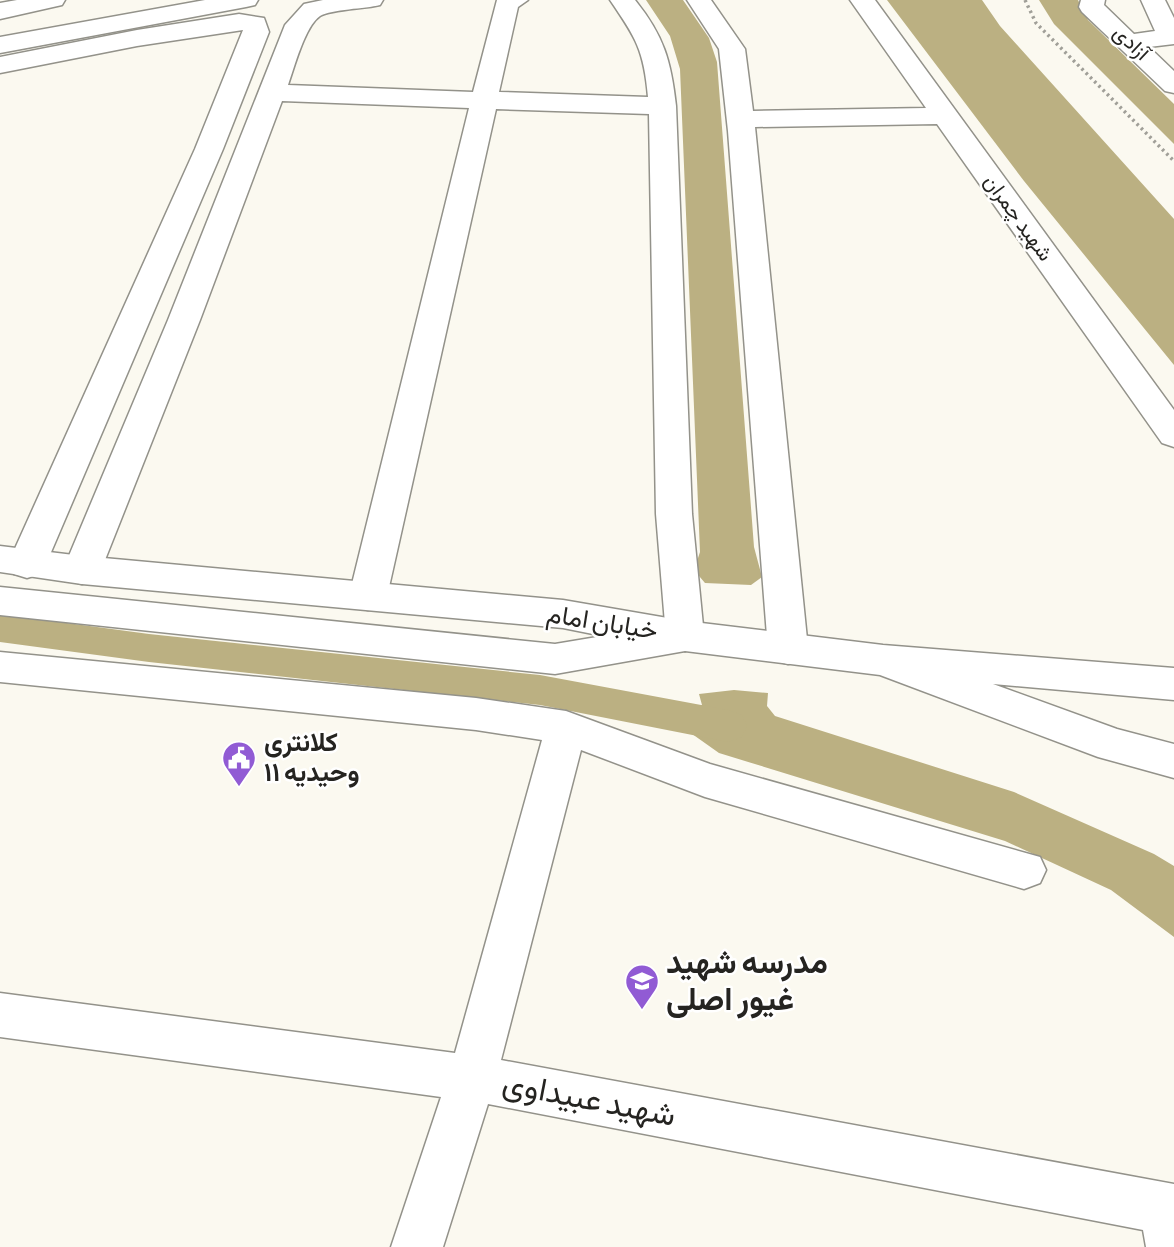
<svg xmlns="http://www.w3.org/2000/svg" width="1174" height="1247" font-family="'Sofia Sans Condensed',Vazirmatn,sans-serif">
	<style>
		.water { fill: #bbb082 }
		.lines { fill: none; stroke-linecap: round; stroke-linejoin: round }
		.canal { fill: #bbb082; fill-rule: evenodd }
		.minor-casing { stroke: #93928a; stroke-width: 3 }
		.major-casing { stroke: #93928a; stroke-width: 3 }
		.highway-casing { stroke: #93928a; stroke-width: 3 }
		.path { stroke: #a09f98; stroke-width: 3.5; stroke-dasharray: 2.5 3.5; stroke-linecap: butt }
		.minor { fill: #fff; fill-rule: evenodd }
		.major { fill: #fff; fill-rule: evenodd }
		.highway { fill: #fff; fill-rule: evenodd }
		.labels { text-anchor: middle; dominant-baseline: central; stroke-width: 5; stroke-linejoin: round; paint-order: stroke }
		.far-street-label { font-size: 21px; fill: #252421; stroke: #fff }
		.street-label { font-size: 26px; fill: #252421; stroke: #fff }
		.poi-label { font-size: 26px; font-weight: bold; fill: #252421; stroke: #fff; text-anchor: start }
		.near-poi-label { font-size: 32px; font-weight: bold; fill: #252421; stroke: #fff; text-anchor: start }
		.near-street-label { font-size: 32px; fill: #252421; stroke: #fff }
	</style>
	<rect width="100%" height="100%" fill="#fbf9f0"/>
	<g class="water">
		<path d="M646 0H683L709 38 717 62 754 547 762 577 751 585 705 583 694 570 700 552 680 69 670 36Z"/>
		<path d="M887 0H982L1000 26 1174 219V365L1024 181Z"/>
		<path d="M1039 0H1078L1088 20 1174 104V144L1054 24Z"/>
		<path d="M734 690 768 693 767 706 775 716 1014 792 1154 854 1174 866V937L1111 890 1005 841 719 753 678 724 680 709 702 705 699 694Z"/>
	</g>
	<g class="lines">
		<path class="canal" d="M0 614 149 634 540 675 728 710 742 715 747 726 742 737 728 742 540 705 149 662 0 642Z"/>
		<g class="minor-casing">
			<g id="minor">
				<path d="M17 0H65L62 5 0 19V3Z"/>
				<path d="M323 0H383L380 5C365 9 332 9 320 16 305 26 294 68 288 85L473 92 497 0H528L518 7 499 92 648 97C644 50 636 38 610 0H635C664 36 671 61 676 106L692 514 704 636 699 646 685 651 671 646 666 636 656 514 649 114 496 109 387 596 381 606 368 610 355 606 349 596 469 108 282 101 200 320 101 570 95 580 82 584 69 580 63 570 168 320 285 25 304 4Z"/>
				<path d="M687 0H711L745 49 753 111 926 108 850 0H875L1174 410V447L1162 443 937 124 755 127 808 649 802 660 788 664 774 660 768 649 728 131 719 49Z"/>
				<path d="M1081 0H1105L1104 5 1134 34 1155 31 1141 0H1165L1174 18V44L1149 47 1174 71V93L1165 91 1082 12 1079 7Z"/>
				<path d="M239 14 264 18 269 32 223 149 46 564 40 574 27 578 14 574 8 564 195 149 243 30 137 46 0 73V57L137 30Z"/>
				<path d="M0 652 476 698 566 711 710 764 1040 857 1046 870 1040 883 1024 889 705 797 581 750 501 1060 1174 1184V1247H1146L1143 1230 488 1104 443 1247H391L441 1097 0 1037V993L455 1053 542 740 476 730 0 682Z"/>
			</g>
		</g>
		<g class="major-casing">
			<path id="major" d="M0 546 82 556 563 600 685 621 883 645 1174 668V700L993 684 1117 729 1174 744V778L1098 757 880 675 685 651 555 674 0 615V587L555 644 603 636 563 628 82 584 0 572Z"/>
		</g>
		<g class="highway-casing">
			<path id="highway" d="M205 0H258L255 5 246 7 0 53V37Z"/>
		</g>
		<path class="path" d="M1025 0 1036 23 1174 161"/>
		<use href="#minor" class="minor"/>
		<use href="#major" class="major"/>
		<use href="#highway" class="highway"/>
	</g>
	<defs>
		<g id="civic-pin" transform="scale(1.75)"><path d="M0 17L-7.5 6A9.5 9.5 0 1 1 7.5 6Z" fill="#915bd4" stroke="#fff"/><path d="M-.6-6.5H3V-4.5H.6V-3L4-1V1h2V6H-6V1h2V-1L-.6-3ZM-1.2 2.5V6h2.4V2.5Z" fill="#fff"/></g>
		<g id="school-pin" transform="scale(1.75)"><path d="M0 17L-7.5 6A9.5 9.5 0 1 1 7.5 6Z" fill="#915bd4" stroke="#fff"/><path d="M0-5L7-2L0 1L-7-2ZM-4 1L0 2.5L4 1V4Q0 6-4 4Z" fill="#fff"/></g>
	</defs>
	<g fill-rule="evenodd">
		<use href="#civic-pin" x="239" y="758"/>
		<use href="#school-pin" x="642" y="981"/>
	</g>
	<g class="labels">
		<g class="far-street-label">
			<text transform="translate(1131 43) rotate(43)">آزادی</text>
			<text transform="translate(1018 218) rotate(54)">شهید چمران</text>
		</g>
		<g class="street-label">
			<text transform="translate(602 623) rotate(9)">خیابان امام</text>
		</g>
		<g class="poi-label">
			<text x="264" y="743">کلانتری<tspan x="264" dy="30">۱۱ وحیدیه</tspan></text>
		</g>
		<g class="near-poi-label">
			<text x="666" y="963">مدرسه شهید<tspan x="666" dy="37">غیور اصلی</tspan></text>
		</g>
		<g class="near-street-label">
			<text transform="translate(589 1100) rotate(11)">شهید عبیداوی</text>
		</g>
	</g>
</svg>
